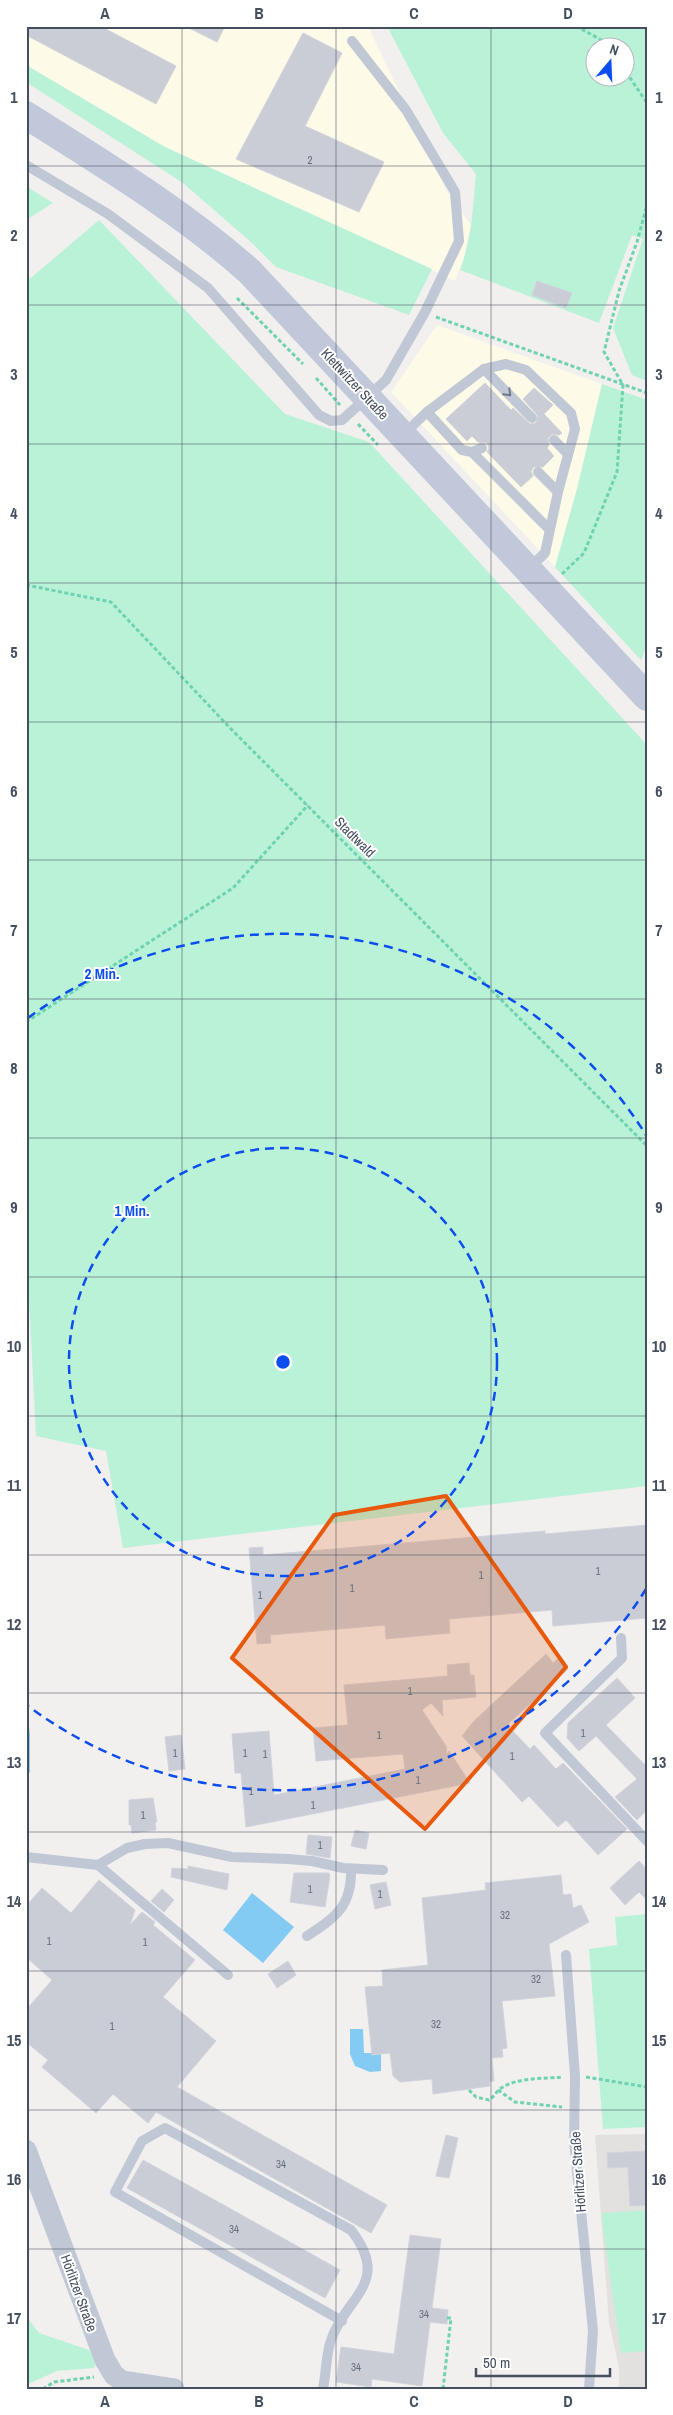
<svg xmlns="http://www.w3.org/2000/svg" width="673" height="2415" font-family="'Archivo Narrow',sans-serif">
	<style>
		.commercial { fill: #fdfae7 }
		.education { fill: #e3e0e0 }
		.green { fill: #baf2d8; fill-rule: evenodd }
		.water { fill: #83cbf3 }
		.building { fill: #cacdd5; stroke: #d2d3db }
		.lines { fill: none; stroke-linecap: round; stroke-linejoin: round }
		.path { stroke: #6fd3b1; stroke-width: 3; stroke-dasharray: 4 2.5; stroke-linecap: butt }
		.lane { stroke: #c1c8d5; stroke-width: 10 }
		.street { stroke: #c1c8d5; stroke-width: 21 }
		.secondary { stroke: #c0c8d9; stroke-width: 28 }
		.oneway { stroke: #707988 }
		.marked { fill: #e8590c; fill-opacity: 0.2; stroke: #e8590c; stroke-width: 4; stroke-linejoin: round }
		.grid { fill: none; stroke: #454f5e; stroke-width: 1; stroke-opacity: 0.55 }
		.ring { fill: none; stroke: #0b4def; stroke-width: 2.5; stroke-dasharray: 9 6 }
		.labels { text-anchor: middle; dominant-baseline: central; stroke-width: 4; stroke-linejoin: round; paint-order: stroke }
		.number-label { font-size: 11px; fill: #666e7c }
		.street-label { font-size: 14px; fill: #454f5e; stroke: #fff }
		.centre { fill: #0b4def; stroke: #fff; stroke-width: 2.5 }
		.ring-label { font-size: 15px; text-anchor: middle; font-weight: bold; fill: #0b4def; stroke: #fff; stroke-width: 4; stroke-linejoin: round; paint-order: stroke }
		.neatline { fill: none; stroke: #454f5e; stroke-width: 2 }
		.grid-label { font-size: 16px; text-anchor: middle; font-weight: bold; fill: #454f5e }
	</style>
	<rect width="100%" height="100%" fill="#f2efef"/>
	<g class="commercial">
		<path d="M26 26H368L446 190 471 225 464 257 455 281 165 147 26 65Z"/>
		<path d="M437 325 602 384 577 489 555 567 391 392Z"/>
	</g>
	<path class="education" d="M647 2134V2389H619V2367L609 2323 595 2135Z"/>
	<g class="green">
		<path d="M389 26H647V381L632 375 613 328 643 239 632 235 599 323 460 270C472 239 473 206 476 174L443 133 390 32ZM596 48H626V78H596Z"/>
		<path d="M26 65 165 147 432 269 409 315 276 267 252 243 183 183 26 82Z"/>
		<path d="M26 186 53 203 26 220Z"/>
		<path d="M99 220 285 414 369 442 647 745V1486L123 1548 106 1451 36 1436 26 1240V282Z"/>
		<path d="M602 384 647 400V645L641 660 555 567 577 489Z"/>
		<path d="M647 1914V2127L603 2129 589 1949 617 1945 615 1917Z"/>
		<path d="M647 2210V2351L621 2353 601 2213Z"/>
		<path d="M26 2316 39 2333 89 2350 96 2361 94 2368 57 2371 26 2385Z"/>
	</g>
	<g class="water">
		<path d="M26 1706 30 1734V1772L26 1776Z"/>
		<path d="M252 1893 294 1927 263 1963 223 1930Z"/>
		<path d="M350 2029H363L364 2053H381V2071L370 2072 355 2066 350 2054Z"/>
	</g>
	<g class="building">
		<path d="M26 26H100L176 66 156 104 26 35Z"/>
		<path d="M185 26H225L217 42Z"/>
		<path d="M303 33 342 53 305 126 384 162 359 212 236 159Z"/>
		<path d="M537 281 572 293 566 308 532 295Z"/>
		<path d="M485 383 511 410 513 408 530 424 536 423 538 416 523 399 534 388 553 405 544 414 562 433 559 435 552 434 548 438 549 445 547 448 554 456 543 467H534L531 471 533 476 521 487 487 452 489 448 487 443 478 442 472 436 467 441 446 419Z"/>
		<path d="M647 1525V1618L553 1626 552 1610 449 1619 450 1633 386 1639 385 1625 270 1635 271 1643 257 1644 249 1548 263 1547V1555L545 1531V1534Z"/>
		<path d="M546 1654 553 1663 559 1658 568 1669 507 1725 530 1749 534 1745 556 1769 563 1763 627 1829 598 1855 566 1820 558 1827 529 1796 522 1802 462 1736 474 1721Z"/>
		<path d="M469 1663 470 1675H474L476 1697 442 1700 443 1716 431 1703 422 1710 446 1746 447 1754 449 1751 470 1783 246 1827 241 1773H235L232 1734 269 1731 274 1795 405 1769 403 1754 316 1761 313 1728 348 1725 344 1685 448 1676 447 1665Z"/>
		<path d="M617 1678 635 1698 606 1725 647 1767V1810L637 1820 615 1797 637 1779 596 1736 579 1751 567 1738 568 1723Z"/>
		<path d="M181 1735 185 1769 169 1771 165 1737Z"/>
		<path d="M153 1798 157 1822H155L156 1830 132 1833 131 1825H129V1800Z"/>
		<path d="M355 1830 369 1833 366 1849 351 1846Z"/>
		<path d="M308 1835 332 1837 330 1858 306 1854Z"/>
		<path d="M639 1861 647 1870V1900L639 1892 625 1905 610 1888Z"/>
		<path d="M188 1866 229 1874 227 1890 171 1877 172 1868 188 1869Z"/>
		<path d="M294 1873H329L330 1876 325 1907 290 1902Z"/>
		<path d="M561 1875 563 1895 571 1894 573 1908 581 1905 589 1922 549 1944 555 1996 502 2001 507 2048 502 2049 503 2057 492 2058 494 2081 489 2082 490 2086 433 2094 432 2079 400 2082 393 2076 390 2053 372 2055 365 1987 383 1986 382 1970 428 1965 422 1898 486 1890 485 1883Z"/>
		<path d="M99 1880 135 1910 130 1925 142 1912 155 1922 153 1925 195 1960 163 1997 216 2041 177 2087 387 2205 371 2233 156 2112 148 2123 113 2094 96 2113 42 2067 48 2060 26 2042V2010L52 1980 26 1957V1906L42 1888 71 1913Z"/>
		<path d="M386 1882 391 1905 375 1909 370 1885Z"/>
		<path d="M162 1889 174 1900 164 1912 151 1901Z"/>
		<path d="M288 1961 296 1975 277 1988 268 1974Z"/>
		<path d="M446 2135 458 2138 449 2178 436 2176Z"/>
		<path d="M647 2151V2205L630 2206 628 2167 608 2168 607 2153Z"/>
		<path d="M143 2160 340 2270 325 2298 127 2188Z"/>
		<path d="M410 2235 441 2239 432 2308 448 2310 447 2324 430 2322 422 2386 372 2379 371 2387 336 2382 341 2347 394 2354Z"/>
	</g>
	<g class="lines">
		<g class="path">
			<path d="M576 26 605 42 608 48"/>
			<path d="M626 72 647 103"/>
			<path d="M237 298 303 364"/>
			<path d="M436 317 647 393"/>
			<path d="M316 378 340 405"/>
			<path d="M358 424 378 445"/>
			<path d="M562 574 584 553 617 472 623 385 604 352 619 291 637 242 647 205"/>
			<path d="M26 585 111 602 232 730 647 1146"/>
			<path d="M26 1022 233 888 308 805"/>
			<path d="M586 2077 647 2087"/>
			<path d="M469 2090 476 2097 489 2100C494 2097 495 2093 500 2089 516 2077 543 2079 563 2077"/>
			<path d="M498 2090 515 2102 562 2107"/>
			<path d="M43 2389 54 2382 94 2377"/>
			<path d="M443 2389 451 2318H447"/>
		</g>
		<g class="lane">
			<path d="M26 165 108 214 208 288 319 415 331 421 342 420 386 380 425 312 459 241 455 192 406 110 352 41"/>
			<path d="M484 369 532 418"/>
			<path d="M427 412 484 369 506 364 526 370 571 413 575 429 558 492"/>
			<path d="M403 435 427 412 462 450 472 452 482 448"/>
			<path d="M554 440 568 454"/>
			<path d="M472 452 549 529"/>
			<path d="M528 569 545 553 558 492 538 472"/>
			<path d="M621 1638 622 1658 545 1733 647 1841"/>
			<path d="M26 1857 98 1865 127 1848 145 1844 168 1843 232 1857 288 1859 312 1861 343 1868 383 1870"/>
			<path d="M98 1865 228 1975"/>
			<path d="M307 1936C336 1917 352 1906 351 1869"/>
			<path d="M566 1955 575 2076 574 2141 593 2331 589 2389"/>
			<path d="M323 2389C326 2374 326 2357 330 2343 344 2297 393 2284 351 2230L165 2128 142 2141 115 2192 342 2321"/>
		</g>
		<path class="street" d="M26 2150 105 2360 114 2375 122 2381 174 2389"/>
		<path class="secondary" d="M26 115C103 164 182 211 250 272L647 697"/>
	</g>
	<defs><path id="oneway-chevron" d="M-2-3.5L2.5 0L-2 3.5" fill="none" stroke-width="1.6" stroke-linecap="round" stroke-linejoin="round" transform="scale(1.25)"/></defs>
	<use class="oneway" href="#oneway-chevron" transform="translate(508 393) rotate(45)"/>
	<path class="marked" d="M446 1496 566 1667 425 1829 232 1658 334 1515Z"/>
	<path class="grid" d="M182 26V2389M336 26V2389M491 26V2389M26 166H647M26 305H647M26 444H647M26 583H647M26 722H647M26 860H647M26 999H647M26 1138H647M26 1277H647M26 1416H647M26 1555H647M26 1693H647M26 1832H647M26 1971H647M26 2110H647M26 2249H647"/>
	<g class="ring">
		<circle cx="283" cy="1362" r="214"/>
		<path d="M646 1589A428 428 0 0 1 28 1706M28 1018A428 428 0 0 1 646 1135"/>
	</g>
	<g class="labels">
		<g class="number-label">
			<text x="310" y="160">2</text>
			<text x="598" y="1571">1</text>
			<text x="481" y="1575">1</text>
			<text x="352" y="1588">1</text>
			<text x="260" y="1595">1</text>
			<text x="410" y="1691">1</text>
			<text x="583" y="1733">1</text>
			<text x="379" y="1735">1</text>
			<text x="175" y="1753">1</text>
			<text x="245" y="1753">1</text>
			<text x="265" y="1754">1</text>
			<text x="512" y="1756">1</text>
			<text x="418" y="1780">1</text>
			<text x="251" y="1791">1</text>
			<text x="313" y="1805">1</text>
			<text x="143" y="1815">1</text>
			<text x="320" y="1845">1</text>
			<text x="310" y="1889">1</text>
			<text x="380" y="1894">1</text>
			<text x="505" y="1915">32</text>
			<text x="49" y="1941">1</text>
			<text x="145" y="1942">1</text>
			<text x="536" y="1979">32</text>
			<text x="436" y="2024">32</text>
			<text x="112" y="2026">1</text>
			<text x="281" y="2164">34</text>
			<text x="234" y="2229">34</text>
			<text x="424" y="2314">34</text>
			<text x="356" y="2367">34</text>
		</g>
		<g class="street-label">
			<text transform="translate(355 384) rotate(47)">Klettwitzer Straße</text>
			<text transform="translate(355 837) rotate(45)">Stadtwald</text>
			<text transform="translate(578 2172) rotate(-94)">Hörlitzer Straße</text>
			<text transform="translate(79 2293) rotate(70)">Hörlitzer Straße</text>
		</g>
	</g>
	<circle cx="283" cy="1362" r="8" class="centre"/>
	<g class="ring-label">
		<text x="102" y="979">2 Min.</text>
		<text x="132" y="1216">1 Min.</text>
	</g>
	<rect width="673" height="2415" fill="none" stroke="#ffffff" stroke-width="55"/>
	<g transform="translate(610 62) rotate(19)"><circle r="24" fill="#ffffff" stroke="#b5b9bf"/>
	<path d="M0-4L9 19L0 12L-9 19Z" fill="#0b4def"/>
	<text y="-8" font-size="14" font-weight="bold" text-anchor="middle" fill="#454f5e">N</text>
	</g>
	<path d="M476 2368v8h134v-8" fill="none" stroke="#454f5e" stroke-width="2.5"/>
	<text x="483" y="2368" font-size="15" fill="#454f5e" stroke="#ffffff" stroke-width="4" paint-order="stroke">50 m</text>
	<rect x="28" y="28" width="618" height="2360" class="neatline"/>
	<g class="grid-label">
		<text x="105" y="19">A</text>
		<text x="259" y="19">B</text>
		<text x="414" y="19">C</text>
		<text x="568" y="19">D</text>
		<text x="14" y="103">1</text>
		<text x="659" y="103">1</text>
		<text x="14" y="241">2</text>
		<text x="659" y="241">2</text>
		<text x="14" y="380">3</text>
		<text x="659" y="380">3</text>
		<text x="14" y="519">4</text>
		<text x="659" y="519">4</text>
		<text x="14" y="658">5</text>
		<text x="659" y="658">5</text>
		<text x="14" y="797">6</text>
		<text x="659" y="797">6</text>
		<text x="14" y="936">7</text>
		<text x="659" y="936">7</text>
		<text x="14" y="1074">8</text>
		<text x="659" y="1074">8</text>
		<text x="14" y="1213">9</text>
		<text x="659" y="1213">9</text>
		<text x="14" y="1352">10</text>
		<text x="659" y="1352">10</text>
		<text x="14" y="1491">11</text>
		<text x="659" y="1491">11</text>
		<text x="14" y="1630">12</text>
		<text x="659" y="1630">12</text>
		<text x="14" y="1768">13</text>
		<text x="659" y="1768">13</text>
		<text x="14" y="1907">14</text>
		<text x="659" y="1907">14</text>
		<text x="14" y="2046">15</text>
		<text x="659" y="2046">15</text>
		<text x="14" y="2185">16</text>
		<text x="659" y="2185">16</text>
		<text x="14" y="2324">17</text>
		<text x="659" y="2324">17</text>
		<text x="105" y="2407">A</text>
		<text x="259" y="2407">B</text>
		<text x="414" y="2407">C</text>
		<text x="568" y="2407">D</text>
	</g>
</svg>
